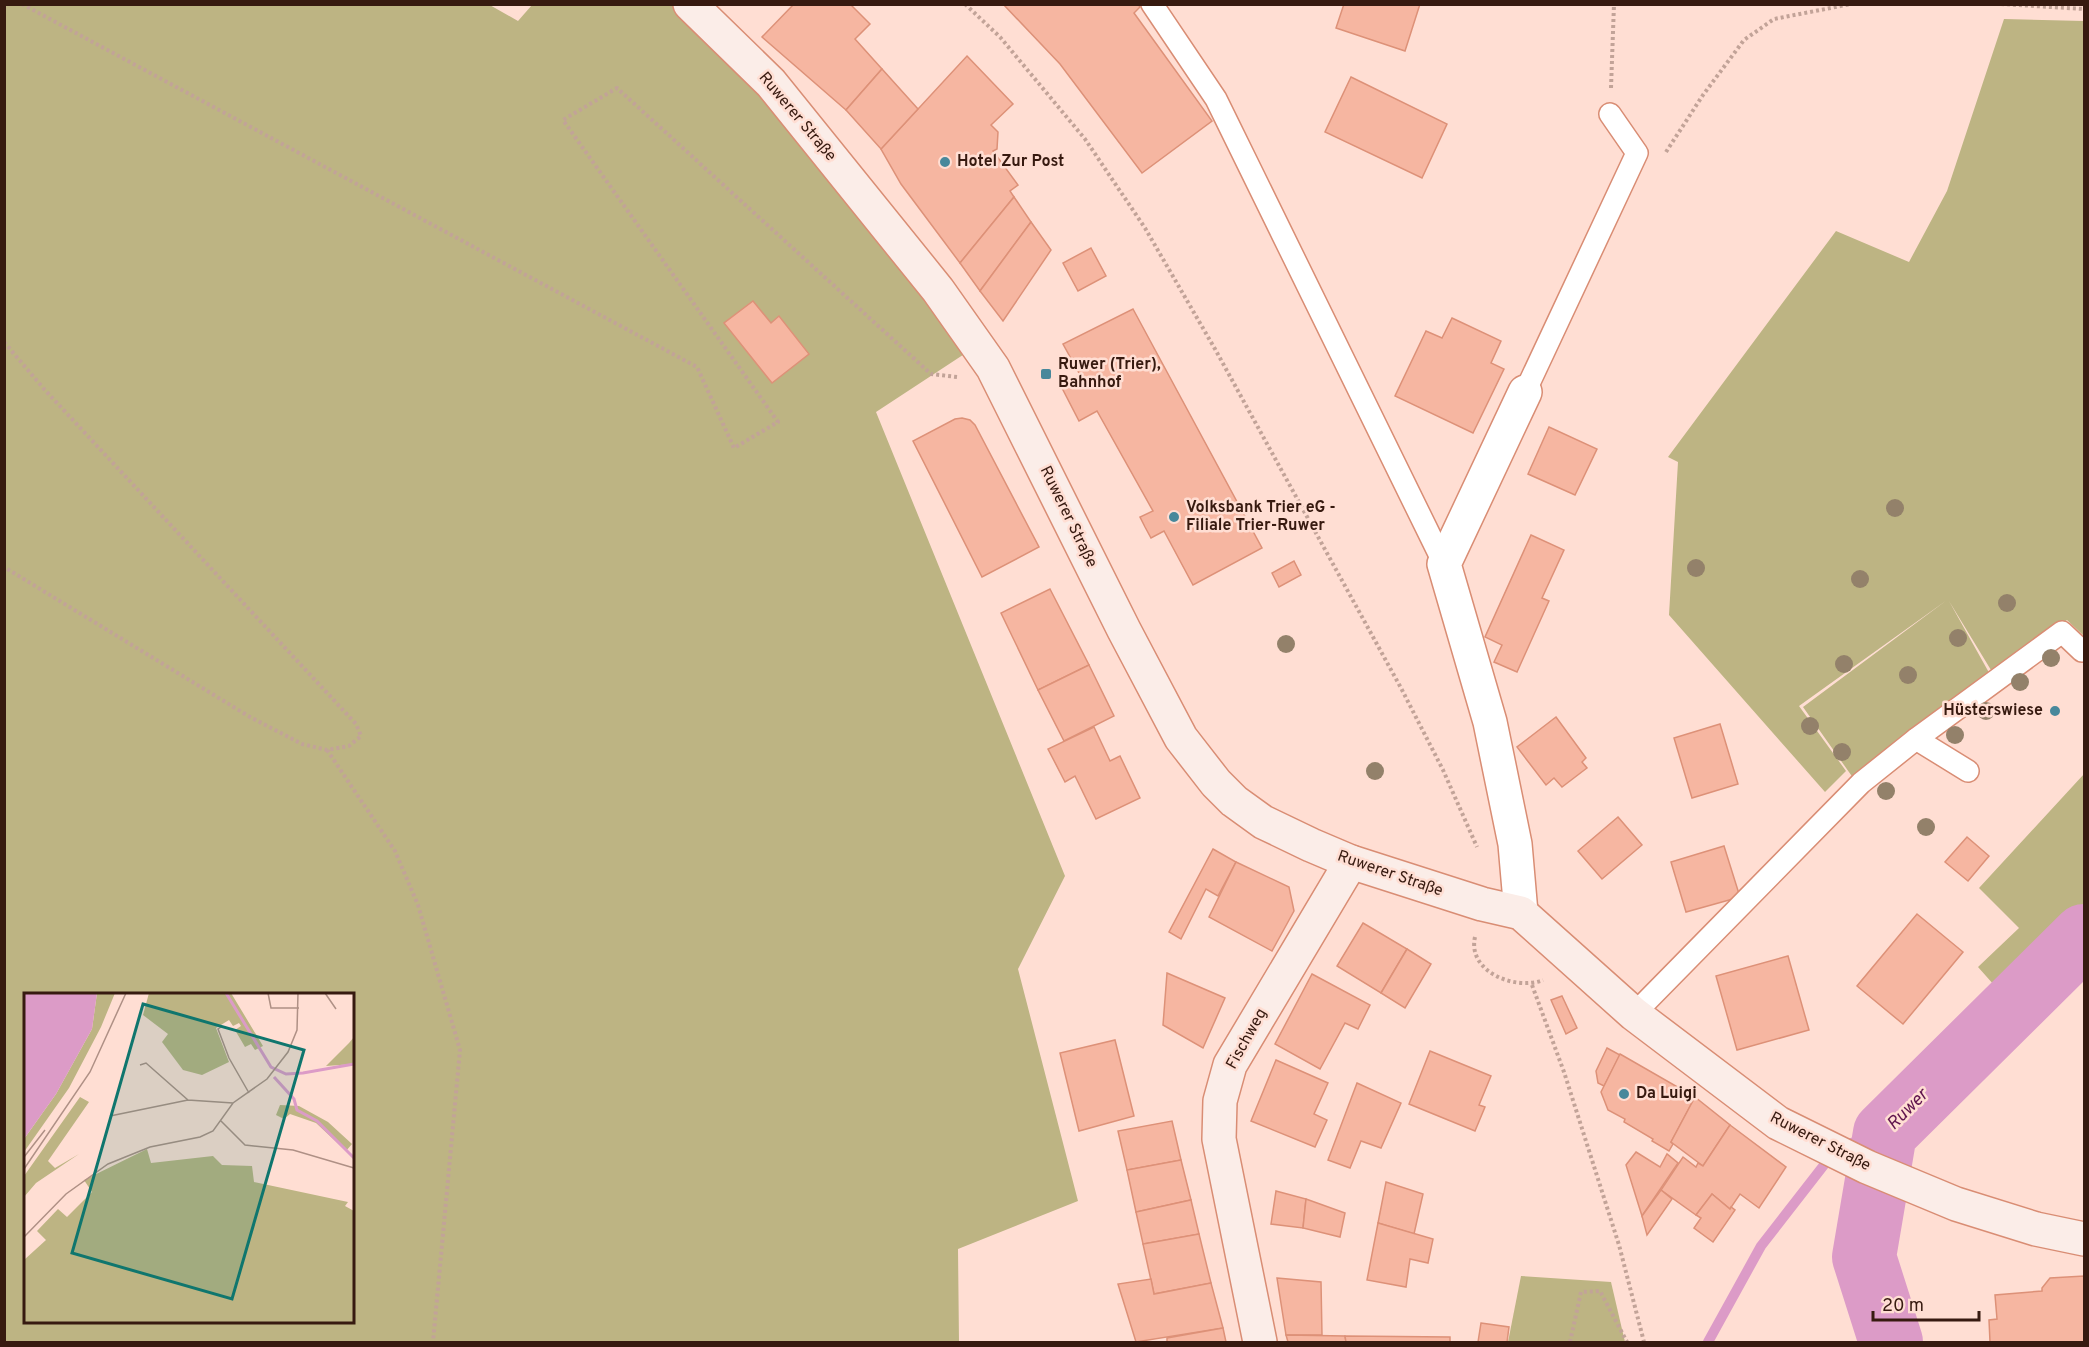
<svg xmlns="http://www.w3.org/2000/svg" width="2089" height="1347" font-family="Overpass,sans-serif">
	<style>
		.green { fill: #bdb483; fill-rule: evenodd }
		.lines { fill: none; stroke-linecap: round; stroke-linejoin: round }
		.stream { stroke: #dc9bc7; stroke-width: 10 }
		.river { stroke: #dc9bc7; stroke-width: 64 }
		.building { fill: #f6b6a1; stroke: #dd9178; stroke-width: 1.5 }
		.service-casing { stroke: #d98d74; stroke-width: 24 }
		.minor-casing { stroke: #d98d74; stroke-width: 36 }
		.secondary-casing { stroke: #d98d74; stroke-width: 36 }
		.path { stroke: #c2a398; stroke-width: 4; stroke-dasharray: 3 3; stroke-linecap: butt }
		.service { stroke: #fff; stroke-width: 21 }
		.minor { stroke: #fff; stroke-width: 33 }
		.secondary { stroke: #fbede8; stroke-width: 33 }
		.tree { fill: #93816a }
		.poi-dot { fill: #48889b; stroke: #ffded3; stroke-width: 2 }
		.labels { text-anchor: middle; dominant-baseline: central; stroke-width: 5; stroke-linejoin: round; paint-order: stroke }
		.street-label { font-size: 16px; fill: #371a10; stroke: #ffded3 }
		.poi-label { font-size: 16px; font-weight: bold; fill: #371a10; stroke: #ffded3; text-anchor: start }
		.water-label { font-size: 18px; font-style: italic; fill: #60144e; stroke: #ffded3 }
		.inset-river { fill: none; stroke: #dc9bc7; stroke-width: 3 }
		.inset-road { fill: none; stroke: #af9085; stroke-width: 1.5 }
		.view { fill: #0f766e; fill-opacity: 0.15; stroke: #0f766e; stroke-width: 3 }
		.inset-edge { fill: none; stroke: #371a10; stroke-width: 3 }
	</style>
	<rect width="100%" height="100%" fill="#ffded3"/>
	<g class="green">
		<path d="M488 4 518 21 532 5H692L972 349 876 412 1065 876 1018 969 1078 1201 958 1249 959 1342H5V5ZM26 994H352V1322H26Z"/>
		<path d="M2004 19 2084 21V636L2067 620 1994 675 1949 601 1992 678 1856 782 1803 707 1947 600 1799 706 1846 771 1825 792 1669 615 1678 462 1668 457 1836 231 1909 262 1947 191Z"/>
		<path d="M2084 774V963L2026 1021 1978 967 2019 928 1979 888Z"/>
		<path d="M1521 1276 1611 1282 1625 1342H1508Z"/>
	</g>
	<g class="lines">
		<path class="stream" d="M1708 1342 1761 1246 1838 1147 1885 1133"/>
		<path class="river" d="M1891 1342 1864 1257 1885 1133 2084 936"/>
	</g>
	<g class="building">
		<path d="M794 4H850L870 24 855 39 882 69 846 110 762 37Z"/>
		<path d="M1003 4H1138L1140 7 1134 13 1212 121 1142 173 1060 64Z"/>
		<path d="M1344 4H1420L1405 51 1336 28Z"/>
		<path d="M967 56 1013 104 991 125 998 132 997 149 993 151 1018 185 1010 191 1014 197 960 263 901 184 881 149Z"/>
		<path d="M882 69 918 109 881 149 846 110Z"/>
		<path d="M1351 77 1447 124 1422 178 1325 132Z"/>
		<path d="M1014 197 1031 222 980 291 960 263Z"/>
		<path d="M1031 222 1051 250 1003 321 980 291Z"/>
		<path d="M1091 248 1106 276 1078 291 1063 263Z"/>
		<path d="M753 301 771 323 779 316 809 354 772 383 724 323Z"/>
		<path d="M1133 309 1262 548 1193 585 1164 531 1151 538 1145 527 1140 517 1153 511 1097 411 1079 421 1061 386 1080 375 1063 344Z"/>
		<path d="M1452 318 1501 341 1491 363 1504 369 1473 433 1395 396 1426 331 1442 338Z"/>
		<path d="M962 418 970 420 975 425 1039 547 982 577 913 441 955 419Z"/>
		<path d="M1549 427 1597 449 1575 495 1528 474Z"/>
		<path d="M1531 535 1564 550 1542 598 1549 601 1517 672 1494 662 1502 645 1485 637Z"/>
		<path d="M1294 561 1301 575 1279 587 1272 573Z"/>
		<path d="M1050 589 1089 665 1038 690 1001 613Z"/>
		<path d="M1089 665 1114 716 1064 741 1038 690Z"/>
		<path d="M1556 717 1586 758 1582 762 1587 768 1562 787 1554 778 1546 785 1517 747Z"/>
		<path d="M1720 724 1738 784 1692 798 1674 738Z"/>
		<path d="M1094 727 1110 761 1120 756 1140 798 1096 819 1075 776 1065 782 1048 749Z"/>
		<path d="M1618 817 1642 845 1602 879 1578 851Z"/>
		<path d="M1967 837 1989 856 1968 881 1945 862Z"/>
		<path d="M1724 846 1740 897 1686 912 1671 862Z"/>
		<path d="M1213 849 1236 862 1218 896 1206 889 1181 939 1169 932Z"/>
		<path d="M1236 862 1289 887 1294 911 1272 951 1209 917Z"/>
		<path d="M1917 914 1963 952 1903 1024 1857 986Z"/>
		<path d="M1363 923 1407 949 1381 993 1337 966Z"/>
		<path d="M1407 949 1431 964 1405 1008 1381 993Z"/>
		<path d="M1788 956 1809 1030 1737 1050 1716 976Z"/>
		<path d="M1167 973 1225 998 1203 1048 1163 1025Z"/>
		<path d="M1312 974 1370 1005 1358 1029 1345 1023 1320 1069 1275 1044Z"/>
		<path d="M1562 996 1577 1028 1566 1034 1551 1000Z"/>
		<path d="M1115 1040 1134 1116 1079 1131 1060 1053Z"/>
		<path d="M1607 1048 1620 1055 1604 1086 1598 1083 1596 1071Z"/>
		<path d="M1430 1051 1491 1076 1479 1105 1485 1107 1475 1131 1409 1104Z"/>
		<path d="M1620 1054 1695 1097 1671 1142 1673 1144 1669 1151 1652 1141 1653 1139 1624 1122 1625 1119 1608 1110 1601 1092Z"/>
		<path d="M1276 1060 1328 1083 1314 1114 1327 1120 1315 1147 1251 1121Z"/>
		<path d="M1357 1083 1401 1103 1381 1148 1361 1141 1350 1168 1328 1160Z"/>
		<path d="M1695 1097 1730 1125 1703 1166 1671 1142Z"/>
		<path d="M1172 1121 1181 1160 1127 1170 1118 1131Z"/>
		<path d="M1730 1125 1786 1167 1759 1208 1740 1194 1730 1209 1712 1194 1696 1215 1661 1190 1683 1157 1696 1167 1698 1163 1703 1166Z"/>
		<path d="M1636 1152 1660 1167 1667 1154 1678 1163 1642 1216 1626 1165Z"/>
		<path d="M1181 1160 1191 1200 1136 1212 1127 1170Z"/>
		<path d="M1386 1182 1423 1194 1414 1234 1378 1223Z"/>
		<path d="M1661 1190 1672 1199 1647 1235 1642 1216Z"/>
		<path d="M1276 1191 1306 1199 1303 1228 1271 1224Z"/>
		<path d="M1712 1194 1730 1209 1731 1207 1735 1210 1713 1242 1694 1228 1701 1218 1696 1215Z"/>
		<path d="M1306 1199 1345 1213 1340 1237 1303 1228Z"/>
		<path d="M1191 1200 1199 1234 1143 1244 1136 1212Z"/>
		<path d="M1378 1223 1433 1239 1428 1263 1410 1259 1406 1287 1367 1280Z"/>
		<path d="M1199 1234 1211 1283 1154 1294 1143 1244Z"/>
		<path d="M2084 1276V1342H1990L1989 1320 1997 1319 1995 1295 2042 1291V1288L2050 1278Z"/>
		<path d="M1277 1278 1321 1282 1322 1335H1286Z"/>
		<path d="M1151 1279 1154 1294 1211 1283 1223 1328 1136 1342 1118 1284Z"/>
		<path d="M1481 1323 1509 1327 1507 1342H1478Z"/>
		<path d="M1223 1328 1226 1342H1167V1338Z"/>
		<path d="M1286 1335 1345 1336 1346 1342H1288Z"/>
		<path d="M1345 1336 1450 1337V1342H1346Z"/>
	</g>
	<g class="lines">
		<g class="service-casing">
			<g id="service">
				<path d="M1152 4 1216 99 1444 564"/>
				<path d="M1525 392 1637 153 1610 114"/>
				<path d="M1916 739 1968 771"/>
				<path d="M1634 1014 1861 783 1916 739 2062 632 2082 651"/>
			</g>
		</g>
		<g class="minor-casing">
			<path id="minor" d="M1521 913 1515 844 1490 722 1444 564 1525 392"/>
		</g>
		<g class="secondary-casing">
			<g id="secondary">
				<path d="M690 4 771 83 938 290 993 368 1124 630 1181 738 1216 783 1234 801 1263 822 1311 845 1351 862 1482 904 1521 913 1634 1014 1778 1123 1867 1167 1956 1204 2036 1229 2084 1239"/>
				<path d="M1260 1342 1219 1139 1220 1101 1230 1065 1351 862"/>
			</g>
		</g>
		<g class="path">
			<path d="M22 4 697 367 734 448 778 422 563 120 617 88 931 374 957 377"/>
			<path d="M965 4 1000 37 1085 139 1145 228 1215 349 1401 688 1443 770 1477 847"/>
			<path d="M2001 4 2084 9"/>
			<path d="M1611 88 1614 4"/>
			<path d="M1666 152 1703 95 1744 40 1774 19 1851 4"/>
			<path d="M4 342 44 389 356 724 361 736 349 746 327 750 302 744 250 717 4 567"/>
			<path d="M327 750 395 851 418 905 460 1050 433 1342"/>
			<path d="M1475 937C1467 972 1516 991 1543 980"/>
			<path d="M1532 985 1564 1072 1619 1245 1644 1342"/>
			<path d="M1570 1342 1581 1292 1600 1291 1627 1342"/>
		</g>
		<use href="#service" class="service"/>
		<use href="#minor" class="minor"/>
		<use href="#secondary" class="secondary"/>
	</g>
	<g class="tree">
		<circle cx="1895" cy="508" r="9"/>
		<circle cx="1696" cy="568" r="9"/>
		<circle cx="1860" cy="579" r="9"/>
		<circle cx="2007" cy="603" r="9"/>
		<circle cx="1958" cy="638" r="9"/>
		<circle cx="1286" cy="644" r="9"/>
		<circle cx="2051" cy="658" r="9"/>
		<circle cx="1844" cy="664" r="9"/>
		<circle cx="1908" cy="675" r="9"/>
		<circle cx="2020" cy="682" r="9"/>
		<circle cx="1986" cy="711" r="9"/>
		<circle cx="1810" cy="726" r="9"/>
		<circle cx="1955" cy="735" r="9"/>
		<circle cx="1842" cy="752" r="9"/>
		<circle cx="1375" cy="771" r="9"/>
		<circle cx="1886" cy="791" r="9"/>
		<circle cx="1926" cy="827" r="9"/>
	</g>
	<g class="poi-dot">
		<circle cx="945" cy="162" r="6"/>
		<rect x="1040" y="368" width="12" height="12" rx="3"/>
		<circle cx="1174" cy="517" r="6"/>
		<circle cx="2055" cy="711" r="6"/>
		<circle cx="1624" cy="1094" r="6"/>
	</g>
	<g class="labels">
		<g class="street-label">
			<text transform="translate(797 117) rotate(50)">Ruwerer Straße</text>
			<text transform="translate(1068 517) rotate(64)">Ruwerer Straße</text>
			<text transform="translate(1390 874) rotate(19)">Ruwerer Straße</text>
			<text transform="translate(1247 1039) rotate(-61)">Fischweg</text>
			<text transform="translate(1820 1142) rotate(27)">Ruwerer Straße</text>
		</g>
		<g class="poi-label">
			<text x="957" y="162">Hotel Zur Post</text>
			<text x="1058" y="365">Ruwer (Trier),<tspan x="1058" dy="18">Bahnhof</tspan></text>
			<text x="1186" y="508">Volksbank Trier eG -<tspan x="1186" dy="18">Filiale Trier-Ruwer</tspan></text>
			<text x="2043" y="711" text-anchor="end">Hüsterswiese</text>
			<text x="1636" y="1094">Da Luigi</text>
		</g>
		<g class="water-label">
			<text transform="translate(1908 1110) rotate(-45)">Ruwer</text>
		</g>
	</g>
	<g transform="translate(24 993)">
		<rect width="330" height="330" fill="#ffded3"/>
		<path d="M73 0H91L77 34 45 95 0 159V146L32 101 68 36ZM125 0H207L239 53 231 57 227 51 221 54 211 37 217 33 215 30 209 33 205 27 192 35 205 69 178 82 159 77 138 49 144 41 119 22ZM330 44V71L302 73 325 50ZM56 104 65 109 24 168 31 175 55 161 12 190 0 204V183ZM256 112 275 113 304 129 328 151 322 158 292 130 266 121 260 126 252 122ZM123 156 127 170 189 163 198 172 228 173 230 189 324 209 321 213 330 218V330H0V267L22 247 13 238 34 216 43 224 68 199 60 187Z" fill="#bdb483"/>
		<path d="M0 0H73L68 36 32 101 0 146Z" fill="#dc9bc7"/>
		<path class="inset-river" d="M202 0 247 74 262 81 279 80 330 71M250 84 270 106 273 117 293 128 330 165"/>
		<path class="inset-road" d="M244 0 247 15H275M301 0 312 16M197 34 194 36 205 65 225 100M116 72 122 70 164 107 209 110M86 123 164 107M197 128 221 152 269 157 330 175M0 164 21 137M0 176 66 79 102 0M0 244 42 201 84 171 126 154 176 144 189 138 209 110 243 86 264 59 273 37 274 0"/>
		<path class="view" d="M119 11 280 57 208 306 48 260Z"/>
		<rect width="330" height="330" class="inset-edge"/>
	</g>
	<rect width="2089" height="1347" fill="none" stroke="#371a10" stroke-width="12"/>
	<path d="M1873 1311v9h106v-9" fill="none" stroke="#371a10" stroke-width="3"/>
	<text x="1882" y="1311" font-size="18" fill="#371a10" stroke="#ffded3" stroke-width="4.5" paint-order="stroke">20 m</text>
</svg>
